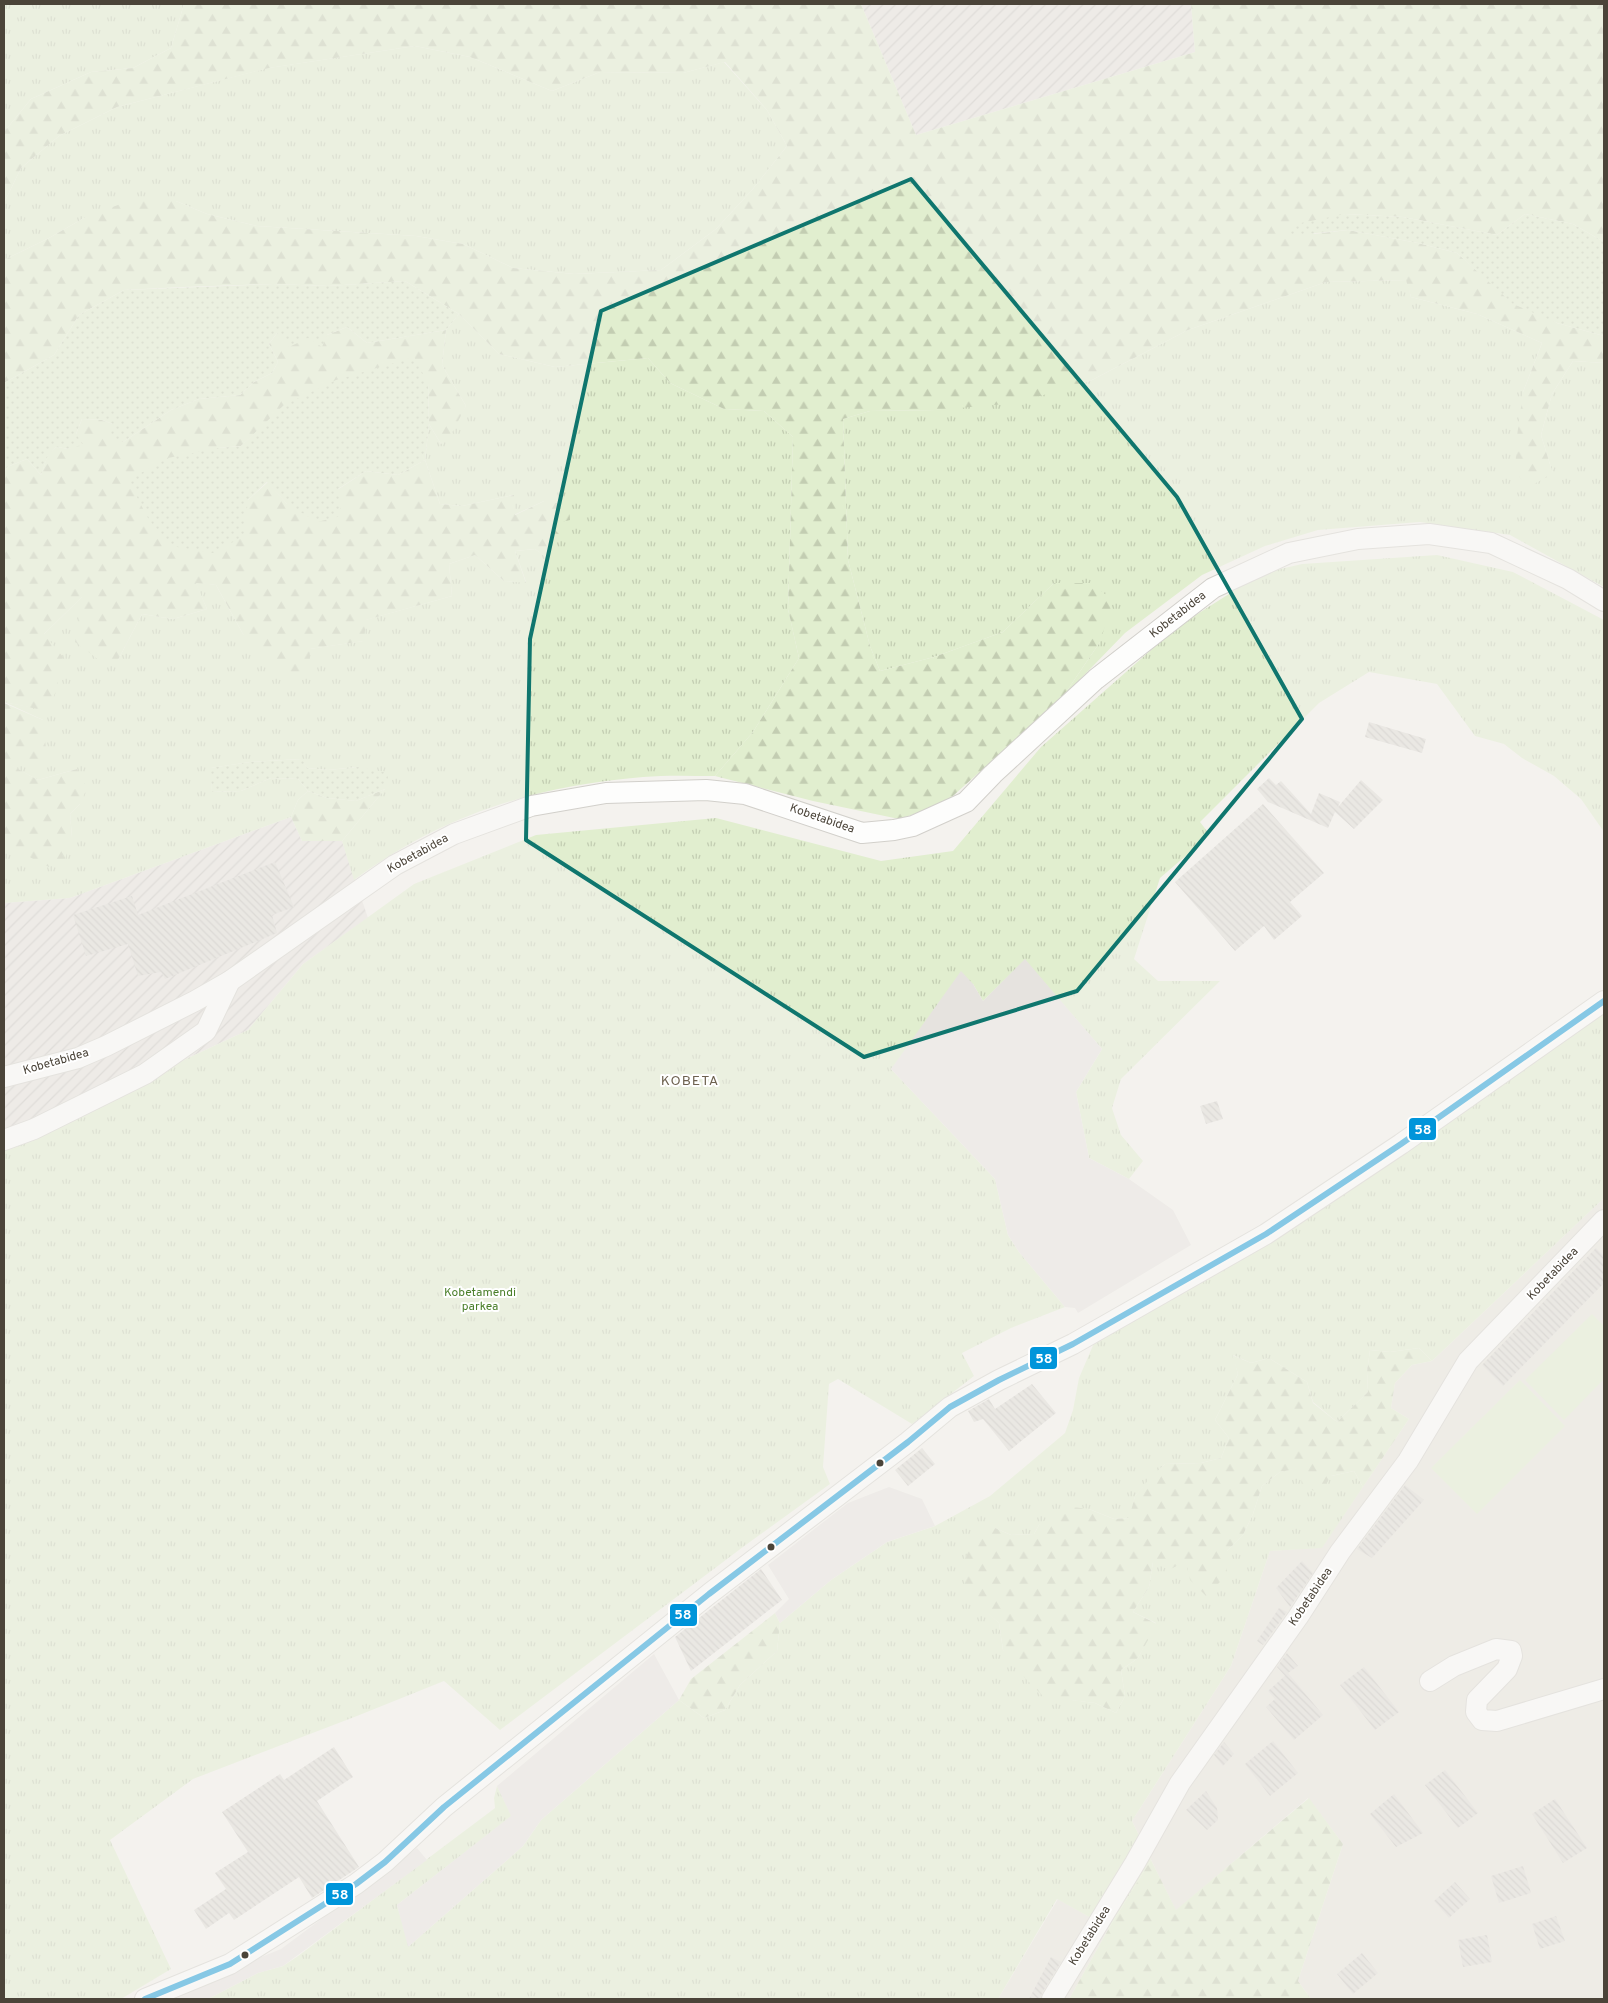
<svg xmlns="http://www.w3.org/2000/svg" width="1608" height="2003" font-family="Overpass,sans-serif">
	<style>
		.residential { fill: #e7e4dc }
		.industrial { fill: url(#industrial-furrows) }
		.grass { fill: url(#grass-tufts) }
		.forest { fill: url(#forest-firs) }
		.garden { fill: url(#garden-dots) }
		.pitch { fill: #e1eecf }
		.parking { fill: #e6e3df }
		.building { fill: url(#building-back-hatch) }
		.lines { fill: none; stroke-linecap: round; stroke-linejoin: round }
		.street-casing { stroke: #d2d0cb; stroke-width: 22 }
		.street { stroke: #fdfdfc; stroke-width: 20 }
		.bus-1-casing { stroke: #fff; stroke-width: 10 }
		.bus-1 { stroke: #0095da; stroke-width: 6 }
		.marked { fill: none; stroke: #0f766e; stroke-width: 4; stroke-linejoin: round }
		.bus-dot { fill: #4b4439; stroke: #fff; stroke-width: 2 }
		.labels { text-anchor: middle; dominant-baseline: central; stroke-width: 4; stroke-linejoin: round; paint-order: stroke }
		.street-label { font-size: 12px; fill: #4b4439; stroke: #fff }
		.park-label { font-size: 12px; fill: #4a7f2a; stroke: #fff }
		.neighbourhood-label { font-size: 14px; letter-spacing: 1px; fill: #6e6250; stroke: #fff }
		.line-badge { stroke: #fff; stroke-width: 2 }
		.badge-label { font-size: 14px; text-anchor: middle; font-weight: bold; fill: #fff }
	</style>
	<defs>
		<pattern id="industrial-furrows" width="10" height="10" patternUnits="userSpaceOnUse" patternTransform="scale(1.25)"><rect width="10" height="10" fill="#e6e2de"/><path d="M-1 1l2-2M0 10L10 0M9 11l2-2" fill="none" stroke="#c7c3bf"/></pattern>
		<pattern id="grass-tufts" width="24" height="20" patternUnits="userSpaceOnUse" patternTransform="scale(1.25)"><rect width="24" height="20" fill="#e1eecf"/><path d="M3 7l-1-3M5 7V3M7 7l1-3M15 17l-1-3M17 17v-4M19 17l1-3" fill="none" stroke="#c3cdb2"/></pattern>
		<pattern id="forest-firs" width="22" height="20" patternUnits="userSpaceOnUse" patternTransform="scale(1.25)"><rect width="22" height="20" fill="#e1eecf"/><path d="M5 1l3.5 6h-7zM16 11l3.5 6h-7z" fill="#c3cdb2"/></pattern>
		<pattern id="garden-dots" width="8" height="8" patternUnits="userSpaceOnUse" patternTransform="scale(1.25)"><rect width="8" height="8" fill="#e1eecf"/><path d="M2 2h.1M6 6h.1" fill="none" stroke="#c3cdb2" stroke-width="1.8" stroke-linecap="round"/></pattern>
		<pattern id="building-back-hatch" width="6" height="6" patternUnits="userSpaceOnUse" patternTransform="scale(1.25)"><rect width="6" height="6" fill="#dedbd6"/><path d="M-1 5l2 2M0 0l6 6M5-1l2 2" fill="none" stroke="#c0bdb8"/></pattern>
	</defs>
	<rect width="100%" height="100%" fill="#f4f2ee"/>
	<g class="residential">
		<path d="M1604 1198V1999H1311L1298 1981 1343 1844 1308 1798 1176 1911 1132 1821 1231 1666 1270 1551 1322 1547 1409 1419 1391 1408 1395 1383 1412 1365 1432 1361Z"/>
		<path d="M1058 1899 1109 1928 1069 1999H998Z"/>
	</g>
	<g class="industrial">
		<path d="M861 4H1191L1195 52 916 135Z"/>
		<path d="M291 817 302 841H342L368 918 303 964 248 1030 4 1144V903L70 898Z"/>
	</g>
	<g class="grass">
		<path d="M4 4H184L171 48 133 68 91 72 31 99 4 132Z"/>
		<path d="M415 46 470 57 552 91 600 72 683 73 724 62 767 110 787 146 752 190 716 229 661 270 574 274 513 268 463 244 416 236 257 226 207 214 176 201 84 218 49 238 4 260V203L21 168 59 136 117 107 268 68Z"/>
		<path d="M1407 280 1411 297 1477 314 1542 343 1523 392 1553 474 1541 435 1552 394 1573 361 1604 363V587L1510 535 1420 522 1318 530 1265 546 1202 575 1125 633 1062 698 1100 642 1054 583 1003 632 934 657 880 671 870 646 848 560 843 419 870 411 936 410 1090 381 1188 330 1326 282Z"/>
		<path d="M459 314 499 354 555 367 648 358 670 383 724 409 764 411 793 437 788 609 799 658 753 732 715 776C691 776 667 775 643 777 535 786 442 815 354 880L342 841 385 789 358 767 328 770 307 768 301 759 250 762 211 768 212 792 241 791 271 778 298 779 308 791 298 800 291 817 70 898 4 903V846L72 837 70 814 80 804 77 769 38 780 10 765 43 720 4 702 47 710 44 634 83 596 118 660 142 614 173 619 207 609 195 582 216 585 243 634 309 674V649L363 641 365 620 452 596 449 564 475 555 504 581 526 582 515 551 535 549 551 560 550 525 544 501 514 515 513 495 462 506 440 504 425 460 429 424 441 444 466 406 442 365 446 330Z"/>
		<path d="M1437 555 1513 572 1604 620V832L1581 799 1554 776 1522 758 1504 744 1475 736 1437 684 1369 672 1319 703 1200 822 1210 835 1160 878 1134 959 1158 981H1220L1121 1079 1112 1108 1121 1135 1143 1161 1129 1179 1089 1158 1076 1092 1102 1049 1025 960 983 1001 973 984 891 1069 995 1179 1008 1235 1019 1252 1065 1307 1011 1328 962 1353 974 1376 912 1424 838 1379 829 1384 823 1467 830 1484 743 1547 500 1730 444 1681 357 1716 193 1779 110 1840 171 1969 121 1999H4V1144L248 1030 303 964 414 884 536 835 716 818 881 861 953 851 1041 747 1177 627 1262 573 1302 564Z"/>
		<path d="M1604 1008 1603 1199 1432 1361 1419 1348 1390 1352 1370 1350 1367 1372 1368 1392 1337 1422 1313 1402 1307 1382 1269 1358 1251 1363 1233 1355 1238 1374 1215 1420 1229 1438 1221 1458 1201 1463 1165 1464 1135 1496 1130 1518 1114 1519 1089 1509 1039 1525 1034 1534 1011 1535 995 1528 983 1608 999 1623 1003 1650 1072 1700 1095 1703 1116 1713 1125 1696 1121 1670 1138 1658 1156 1623 1133 1612 1149 1587 1153 1562 1186 1561 1227 1575V1551L1243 1535 1253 1514 1262 1486 1280 1472 1301 1467 1331 1476 1354 1471 1363 1487 1322 1548 1270 1551 1231 1666 1132 1821 1151 1860 1109 1928 1057 1899 998 1999H208L258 1973 283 1966 298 1956 495 1808 494 1798 497 1786 512 1816 397 1905 409 1946 523 1846 541 1820 679 1700 704 1718 725 1710 740 1685 777 1651 780 1623 831 1580 887 1542 935 1526 990 1496 1065 1433 1073 1410 1079 1378 1094 1343Z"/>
	</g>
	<g class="forest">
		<path d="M184 4H861L916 135 1195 52 1191 4H1604V242L1573 224 1525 214 1497 235 1403 217 1345 214 1313 234 1348 230 1418 243 1457 253 1482 275 1557 323 1604 336V363L1573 361 1552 394 1541 435 1553 474 1528 487 1515 472 1517 436 1523 392 1542 343 1477 314 1411 297 1406 280 1326 282 1188 330 1090 381 1017 403 936 410 870 411 843 419 848 560 870 646 880 671 934 657 1003 632 1054 583H1092L1113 601 1100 642 1062 698 944 804 899 819 813 801 715 776 753 732 799 658 788 609 793 437 764 411 724 409 670 383 648 358 555 367 499 354 459 314 405 281 328 286 273 284 184 287 124 290 79 315 54 355 4 383V260L49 238 84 218 136 198 176 201 207 214 257 226 416 236 463 244 513 268 574 274 661 270 716 229 752 190 787 146 767 110 725 62 683 73 600 72 552 91 470 57 415 46 269 68 117 107 59 136 21 168 4 203V132L31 99 91 72 133 68 171 48Z"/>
		<path d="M347 327 367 343 446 330 442 365 466 406 453 431 441 444 429 424 428 383 262 427 241 446 218 448 248 500 268 482 287 504 337 490 366 471 398 475 425 460 440 504 462 506 514 495 515 515 544 501 569 505 570 520 550 525 559 534 551 561 535 549 515 551 526 583 504 581 475 555 449 564 452 596 366 620 364 641 310 649 309 675 279 671 243 634 216 585 196 583 207 609 173 619 142 614 118 660H99L75 642 82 597 44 634 63 657 56 691 47 711 4 702V474L7 467 27 459 41 475 48 454 56 447 70 449 82 419 102 420 113 424 123 442 171 410 199 399 240 395 254 382 272 373 278 362 269 344 277 333 308 338 327 335Z"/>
		<path d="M4 703 43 720 46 749 43 761 11 765 38 780 77 769 87 788 80 804 70 814 72 837 65 859 49 867 8 846H4Z"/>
		<path d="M385 789 342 841H302L291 817 298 800 308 791 327 798 356 801Z"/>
		<path d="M1419 1348 1432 1361 1412 1365 1395 1383 1391 1408 1409 1419 1363 1487 1354 1471 1331 1476 1321 1493 1302 1487 1300 1468 1280 1472 1262 1486 1253 1514 1243 1535 1227 1551V1575L1206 1596 1190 1580 1186 1561 1169 1570 1153 1562 1149 1587 1133 1612 1157 1624 1138 1658 1121 1670 1125 1696 1116 1713 1095 1703 1044 1697 1020 1673 1003 1650 999 1623 964 1593V1561L975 1536 995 1528 1011 1535 1034 1534 1039 1525 1064 1506 1089 1509 1114 1519 1129 1518 1135 1496 1151 1477 1165 1464 1201 1463 1221 1458 1229 1438 1215 1420 1238 1374 1232 1355 1251 1363 1269 1358 1307 1382 1313 1403 1337 1422 1368 1392 1367 1372 1370 1350 1390 1352Z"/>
		<path d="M775 1613 780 1623 777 1651 740 1685 725 1710 704 1718 679 1700 691 1679Z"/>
		<path d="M1309 1798 1343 1844 1298 1981 1311 1999H1069L1109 1928 1151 1860 1176 1910Z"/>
	</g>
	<g class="garden">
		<path d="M1345 214 1403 217 1497 235 1525 214 1573 224 1604 242V336L1557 323 1513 304 1457 253 1418 243 1348 230 1286 236 1291 225Z"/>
		<path d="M405 281 459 314 446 330 367 343 347 327 327 335 322 347 308 338 289 347 277 333 269 344 278 362 272 373 254 382 240 395 199 399 171 410 123 442 110 437 113 424 102 420 82 419 76 434 83 444 70 449 56 447 48 455 41 475 27 459 7 467 4 474V383L54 355 79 315 124 290 273 284 328 286Z"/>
		<path d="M414 357 428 383 429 424 425 460 398 475 366 471 338 489 341 516 317 522 287 504 267 482 248 500 244 536 213 553 171 546 149 520 128 480 168 458 218 448 241 446 284 405 336 380Z"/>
		<path d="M302 759 307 768 328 770 358 767 389 773 385 789 356 801 327 798 308 791 298 779 271 778 241 791 212 792 210 768 250 762Z"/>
	</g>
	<g class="pitch">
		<path d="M1592 1314 1604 1326V1379L1564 1420 1525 1380Z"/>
		<path d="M1520 1380 1565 1426 1477 1514 1431 1468Z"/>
	</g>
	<g class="parking">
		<path d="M1025 959 1102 1049 1076 1092 1089 1158 1129 1179 1173 1210 1191 1245 1078 1313 1075 1308 1065 1307 1019 1252 1008 1235 995 1179 891 1069 961 971 973 984 983 1001Z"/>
		<path d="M889 1487 922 1499 935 1526 887 1542 831 1580 780 1623 775 1613 789 1599 768 1565 848 1503Z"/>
		<path d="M654 1654 679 1700 541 1820 523 1846 408 1947 397 1905 511 1816 497 1786Z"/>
		<path d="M417 1848 427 1860 283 1966 258 1973 208 1999H174L249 1962 281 1949Z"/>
	</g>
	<g class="building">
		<path d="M1369 722 1426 739 1422 753 1365 737Z"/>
		<path d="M1269 778 1276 785 1281 781 1311 814 1319 793 1340 802 1338 807 1361 780 1383 800 1354 829 1335 812 1328 828 1268 802 1257 789Z"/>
		<path d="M1263 804 1324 873 1290 902 1302 916 1274 940 1264 926 1235 951 1175 882Z"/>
		<path d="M275 862 294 907 272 915 277 933 165 979 161 972 138 976 128 944 86 956 73 915 132 896 138 915Z"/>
		<path d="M1217 1101 1223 1119 1206 1124 1200 1106Z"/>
		<path d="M1596 1248 1604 1256V1283L1503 1386 1482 1365Z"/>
		<path d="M1032 1384 1056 1413 1009 1451 983 1419 974 1422 968 1411 989 1399 995 1409Z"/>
		<path d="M922 1448 935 1464 908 1486 895 1470Z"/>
		<path d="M1405 1485 1424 1500 1372 1558 1357 1549Z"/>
		<path d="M1302 1561 1313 1573 1290 1607 1276 1588Z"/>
		<path d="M761 1569 782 1600 691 1671 675 1637Z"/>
		<path d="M1279 1608 1287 1612 1263 1645 1257 1641Z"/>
		<path d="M1287 1653 1298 1666 1288 1673 1323 1715 1294 1740 1266 1707 1275 1699 1268 1691 1288 1673 1285 1676 1277 1667Z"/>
		<path d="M1364 1667 1399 1712 1375 1730 1340 1685Z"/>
		<path d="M1273 1741 1298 1773 1270 1796 1245 1764Z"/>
		<path d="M1224 1742 1234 1754 1223 1766 1214 1755Z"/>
		<path d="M334 1747 353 1777 317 1801 359 1867 312 1898 299 1877 234 1920 229 1913 206 1929 194 1910 226 1889 215 1873 248 1852 222 1812 280 1774 284 1780Z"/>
		<path d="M1445 1770 1478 1813 1458 1828 1425 1785Z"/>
		<path d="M1206 1791 1217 1808 1218 1820 1207 1830 1186 1810Z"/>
		<path d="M1394 1794 1423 1833 1396 1847 1370 1814Z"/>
		<path d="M1555 1799 1587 1848 1563 1863 1532 1814Z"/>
		<path d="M1523 1866 1531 1893 1499 1903 1491 1876Z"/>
		<path d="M1455 1882 1470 1899 1449 1918 1434 1901Z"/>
		<path d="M1556 1916 1565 1941 1540 1949 1532 1924Z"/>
		<path d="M1487 1935 1492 1962 1463 1967 1458 1940Z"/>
		<path d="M1362 1953 1378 1973 1353 1994 1337 1974Z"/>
		<path d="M1051 1957 1061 1962 1042 1993 1040 1999H1029Z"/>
	</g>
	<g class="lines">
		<g class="street-casing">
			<g id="street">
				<path d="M4 1077 78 1058 106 1046 195 1001 230 981 395 865 454 834 531 806 606 793 706 790 745 794 862 833 894 830 913 826 966 802 993 774 1096 679 1213 588 1289 553 1358 539 1429 534 1491 543 1568 579 1604 601"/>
				<path d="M4 1140 34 1129 145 1074 206 1031 230 981"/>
				<path d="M1430 1681 1454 1666 1496 1649 1511 1651 1512 1656 1507 1669 1477 1700 1476 1712 1482 1720 1497 1721 1604 1689"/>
				<path d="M145 1999 230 1964 356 1884 385 1862 444 1807 709 1594 908 1442 950 1407 999 1380 1073 1344 1266 1234 1401 1144 1604 1001"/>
				<path d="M1052 1999 1135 1863 1180 1783 1298 1617 1340 1552 1408 1461 1468 1361 1604 1220"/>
			</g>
		</g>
		<use href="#street" class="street"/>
		<g class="bus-1-casing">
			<path id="bus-1" d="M145 1999 230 1964 356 1884 385 1862 444 1807 709 1594 908 1442 950 1407 999 1380 1073 1344 1266 1234 1401 1144 1604 1001"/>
		</g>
		<use href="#bus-1" class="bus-1"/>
	</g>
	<path d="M0 0H1608V2003H0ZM911 179 1177 497 1302 719 1077 991 864 1057 526 840 530 639 601 311Z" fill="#f4f2ee" fill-opacity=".55" fill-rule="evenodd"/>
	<path class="marked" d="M911 179 1177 497 1302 719 1077 991 864 1057 526 840 530 639 601 311Z"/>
	<g class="bus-dot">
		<circle cx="880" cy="1463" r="4.5"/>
		<circle cx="771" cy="1547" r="4.5"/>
		<circle cx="245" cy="1955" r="4.5"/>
	</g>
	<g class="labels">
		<g class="street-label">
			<text transform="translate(1178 615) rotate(-38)">Kobetabidea</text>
			<text transform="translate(822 819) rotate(19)">Kobetabidea</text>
			<text transform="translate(418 854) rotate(-29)">Kobetabidea</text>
			<text transform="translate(56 1062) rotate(-16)">Kobetabidea</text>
			<text transform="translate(1553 1274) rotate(-46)">Kobetabidea</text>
			<text transform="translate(1311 1597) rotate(-56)">Kobetabidea</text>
			<text transform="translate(1090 1936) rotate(-58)">Kobetabidea</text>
		</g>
		<g class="park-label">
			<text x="480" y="1293">Kobetamendi<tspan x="480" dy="14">parkea</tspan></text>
		</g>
		<g class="neighbourhood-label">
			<text x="690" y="1081">KOBETA</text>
		</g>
	</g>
	<g class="line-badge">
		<rect x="1408" y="1117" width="29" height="24" rx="5" fill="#0095da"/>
		<rect x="1029" y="1346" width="29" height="24" rx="5" fill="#0095da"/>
		<rect x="669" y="1603" width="29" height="24" rx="5" fill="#0095da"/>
		<rect x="325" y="1882" width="29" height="24" rx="5" fill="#0095da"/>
	</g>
	<g class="badge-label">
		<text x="1423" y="1134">58</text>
		<text x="1044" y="1363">58</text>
		<text x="683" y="1619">58</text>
		<text x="340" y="1899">58</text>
	</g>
	<rect width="1608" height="2003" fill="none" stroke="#4b4439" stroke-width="10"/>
</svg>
